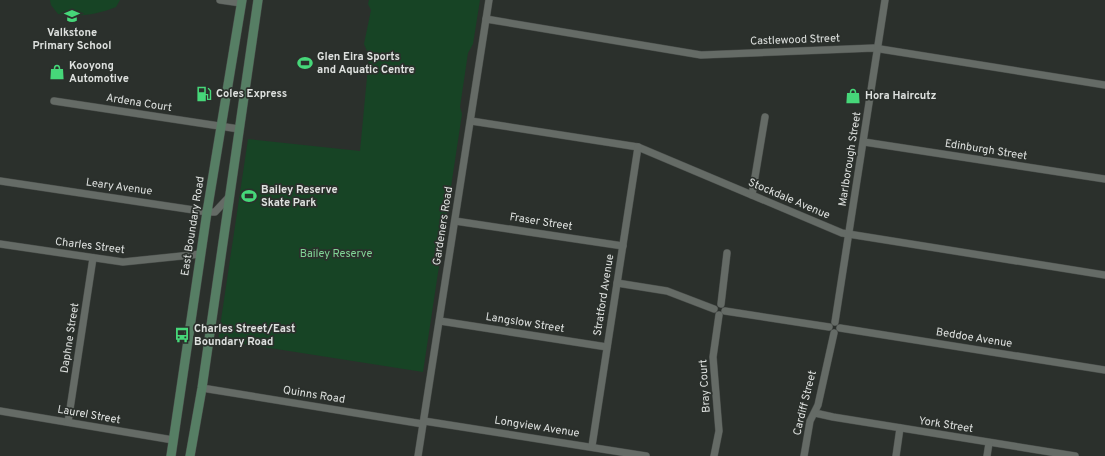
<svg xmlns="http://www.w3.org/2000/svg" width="1105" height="456" font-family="Overpass,sans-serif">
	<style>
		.green { fill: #174425 }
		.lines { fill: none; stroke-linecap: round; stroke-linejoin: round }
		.minor-casing { stroke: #484c49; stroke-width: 8 }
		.secondary-casing { stroke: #484c49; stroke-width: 10 }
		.minor { stroke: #656b66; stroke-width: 7 }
		.secondary { stroke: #567e64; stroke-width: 9 }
		.labels { text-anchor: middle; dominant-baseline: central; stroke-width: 3.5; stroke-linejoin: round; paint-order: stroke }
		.poi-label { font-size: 11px; font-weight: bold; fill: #dee1df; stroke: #2b302c; text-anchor: start }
		.street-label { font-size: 11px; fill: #dee1df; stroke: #2b302c }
		.park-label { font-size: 11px; fill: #81d496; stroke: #2b302c }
	</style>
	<rect width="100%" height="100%" fill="#2b302c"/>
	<g class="green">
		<path d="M50 0H120L116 7C96 15 80 17 58 14L51 5Z"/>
		<path d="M369 0H480L473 44 468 53 460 107 462 114 423 372 218 340 248 139 360 151 369 56 364 44 371 10 368 4Z"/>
	</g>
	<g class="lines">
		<g class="minor-casing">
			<g id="minor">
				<path d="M220 0 241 3"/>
				<path d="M486 19 701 55 874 48 1105 85"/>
				<path d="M54 101 239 129"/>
				<path d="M471 121 638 147 842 233 1105 275"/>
				<path d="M864 142 1105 179"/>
				<path d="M0 181 207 212H215L229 197"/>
				<path d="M752 195 765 117"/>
				<path d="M455 221 623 246"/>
				<path d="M0 244 123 262 201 254"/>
				<path d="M617 283 667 291 714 309"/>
				<path d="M721 304 727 253"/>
				<path d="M725 311 829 327"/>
				<path d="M440 321 607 347"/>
				<path d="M835 322 885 0"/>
				<path d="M840 328 1105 370"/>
				<path d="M202 388 423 424"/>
				<path d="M0 411 173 440"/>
				<path d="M815 413 833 417 1075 456"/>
				<path d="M424 421 646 456"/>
				<path d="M68 422 93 258"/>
				<path d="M592 446 638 147"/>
				<path d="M418 456 489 0"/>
				<path d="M714 456 719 431 713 357 719 315"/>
				<path d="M804 456 810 421 818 405 834 333"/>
				<path d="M896 456 900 428"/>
				<path d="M987 456 989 443"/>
			</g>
		</g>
		<g class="secondary-casing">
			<g id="secondary">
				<path d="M171 456 207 212 242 0"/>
				<path d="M190 456 202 388 258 0"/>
			</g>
		</g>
		<use href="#minor" class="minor"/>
		<use href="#secondary" class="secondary"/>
	</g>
	<defs>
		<g id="school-bare" transform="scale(1.2)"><path d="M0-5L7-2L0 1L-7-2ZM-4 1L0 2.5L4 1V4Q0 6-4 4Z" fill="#46d779" stroke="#2b302c" stroke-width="2.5" paint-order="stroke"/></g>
		<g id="stadium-bare" transform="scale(1.2)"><path d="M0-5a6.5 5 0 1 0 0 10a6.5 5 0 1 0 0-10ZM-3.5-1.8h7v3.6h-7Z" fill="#46d779" stroke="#2b302c" stroke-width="2.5" paint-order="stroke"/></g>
		<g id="shop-bare" transform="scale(1.2)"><path d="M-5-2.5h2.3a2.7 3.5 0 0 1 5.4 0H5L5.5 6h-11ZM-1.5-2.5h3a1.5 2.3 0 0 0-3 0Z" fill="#46d779" stroke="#2b302c" stroke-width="2.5" paint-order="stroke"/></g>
		<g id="fuel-bare" transform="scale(1.2)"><path d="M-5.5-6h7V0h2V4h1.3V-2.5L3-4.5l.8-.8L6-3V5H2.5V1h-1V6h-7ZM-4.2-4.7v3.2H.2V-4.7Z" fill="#46d779" stroke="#2b302c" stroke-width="2.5" paint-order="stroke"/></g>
		<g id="bus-bare" transform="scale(1.2)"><path d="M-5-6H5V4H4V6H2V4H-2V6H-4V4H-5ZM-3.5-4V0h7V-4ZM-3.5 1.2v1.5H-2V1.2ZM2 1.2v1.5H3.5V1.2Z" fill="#46d779" stroke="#2b302c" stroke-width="2.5" paint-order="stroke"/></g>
	</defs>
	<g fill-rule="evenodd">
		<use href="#school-bare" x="72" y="16"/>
		<use href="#stadium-bare" x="305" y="63"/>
		<use href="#shop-bare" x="57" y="72"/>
		<use href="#fuel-bare" x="204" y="94"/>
		<use href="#shop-bare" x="853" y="96"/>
		<use href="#stadium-bare" x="249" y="196"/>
		<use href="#bus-bare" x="182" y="335"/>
	</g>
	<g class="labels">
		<g class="poi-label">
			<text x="72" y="33" text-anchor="middle">Valkstone<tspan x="72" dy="13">Primary School</tspan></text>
			<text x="317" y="57">Glen Eira Sports<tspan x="317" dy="13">and Aquatic Centre</tspan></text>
			<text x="69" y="66">Kooyong<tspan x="69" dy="13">Automotive</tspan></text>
			<text x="216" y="94">Coles Express</text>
			<text x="865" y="96">Hora Haircutz</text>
			<text x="261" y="190">Bailey Reserve<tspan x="261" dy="13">Skate Park</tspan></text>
			<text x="194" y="329">Charles Street/East<tspan x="194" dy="13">Boundary Road</tspan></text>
		</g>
		<g class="street-label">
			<text transform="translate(795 40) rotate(-2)">Castlewood Street</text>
			<text transform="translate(139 103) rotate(9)">Ardena Court</text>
			<text transform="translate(986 150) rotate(9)">Edinburgh Street</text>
			<text transform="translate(850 159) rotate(-81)">Marlborough Street</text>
			<text transform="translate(119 187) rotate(8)">Leary Avenue</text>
			<text transform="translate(789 199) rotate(23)">Stockdale Avenue</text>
			<text transform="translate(541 222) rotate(9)">Fraser Street</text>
			<text transform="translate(193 226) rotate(-81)">East Boundary Road</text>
			<text transform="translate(443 226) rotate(-81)">Gardeners Road</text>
			<text transform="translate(90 246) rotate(7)">Charles Street</text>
			<text transform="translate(604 295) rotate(-81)">Stratford Avenue</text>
			<text transform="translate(525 323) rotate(9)">Langslow Street</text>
			<text transform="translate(70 338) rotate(-81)">Daphne Street</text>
			<text transform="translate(974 338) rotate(9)">Beddoe Avenue</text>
			<text transform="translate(705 386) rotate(-94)">Bray Court</text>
			<text transform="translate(314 395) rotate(9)">Quinns Road</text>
			<text transform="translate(805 403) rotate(-76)">Cardiff Street</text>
			<text transform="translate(89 415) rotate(10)">Laurel Street</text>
			<text transform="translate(946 425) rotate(9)">York Street</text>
			<text transform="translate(537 427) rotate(9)">Longview Avenue</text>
		</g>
		<g class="park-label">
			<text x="336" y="254">Bailey Reserve</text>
		</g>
	</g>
</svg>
